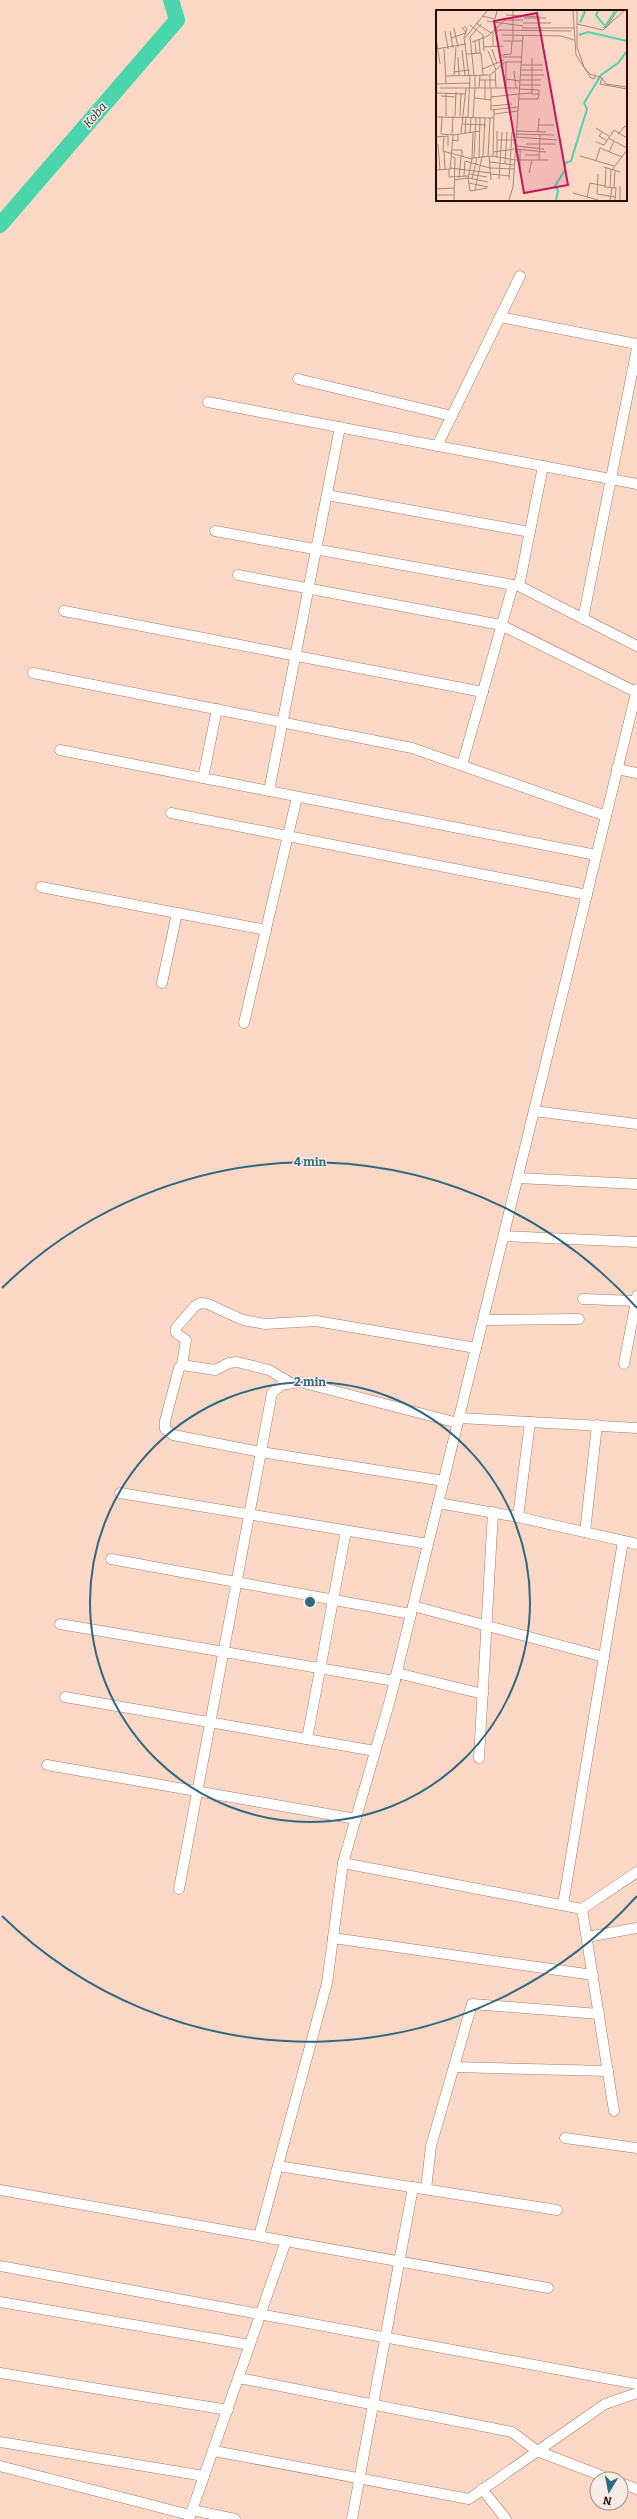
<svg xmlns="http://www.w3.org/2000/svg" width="637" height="2519" font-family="Bitter,serif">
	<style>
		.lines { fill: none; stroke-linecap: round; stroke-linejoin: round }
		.river { stroke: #4ad5ab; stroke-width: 16 }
		.street-casing { stroke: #ad7a5e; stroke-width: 11 }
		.street { stroke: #fff; stroke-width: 10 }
		.ring { fill: none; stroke: #2e6881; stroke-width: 2 }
		.labels { text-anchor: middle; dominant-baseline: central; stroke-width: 3; stroke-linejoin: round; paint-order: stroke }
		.water-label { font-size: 12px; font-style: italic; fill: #1b372d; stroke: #f7ebe5 }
		.inset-river { fill: none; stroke: #4ad5ab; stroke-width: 2 }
		.inset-road { fill: none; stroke: #a58879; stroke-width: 1 }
		.view { fill: #c2185b; fill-opacity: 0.15; stroke: #c2185b; stroke-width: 2 }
		.inset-edge { fill: none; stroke: #230f05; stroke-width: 2 }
		.centre { fill: #2e6881; stroke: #f7ebe5; stroke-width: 2 }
		.ring-label { font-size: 12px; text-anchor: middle; font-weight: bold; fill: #2e6881; stroke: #f7ebe5; stroke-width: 3; stroke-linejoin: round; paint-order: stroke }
	</style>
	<rect width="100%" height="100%" fill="#fbd8c6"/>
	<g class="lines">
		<path class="river" d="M0 225 177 20 171 0"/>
		<g class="street-casing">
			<g id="street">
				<path d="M500 317 637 344"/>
				<path d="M298 379 452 416"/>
				<path d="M208 402 637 484"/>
				<path d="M437 446 520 276"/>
				<path d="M327 495 530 532"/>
				<path d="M215 531 519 586 637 646"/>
				<path d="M238 575 501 625 636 692"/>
				<path d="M519 586 543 466"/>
				<path d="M64 611 483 692"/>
				<path d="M583 619 637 348"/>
				<path d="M33 673 412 748 606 816"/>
				<path d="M60 750 596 855"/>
				<path d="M462 765 513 585"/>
				<path d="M617 769 637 773"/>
				<path d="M203 778 217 709"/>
				<path d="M269 791 340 427"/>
				<path d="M171 813 587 895"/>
				<path d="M41 887 266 930"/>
				<path d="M162 983 177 913"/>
				<path d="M244 1023 297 797"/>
				<path d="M534 1111 637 1124"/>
				<path d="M518 1178 637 1184"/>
				<path d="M504 1236 637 1242"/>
				<path d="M583 1299 637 1301"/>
				<path d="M483 1320 579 1319"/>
				<path d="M624 1364 637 1296"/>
				<path d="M182 1365 186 1340 176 1333V1328L195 1306 201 1303 208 1304 243 1320 265 1324 316 1321 476 1348"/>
				<path d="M289 1382 269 1370 237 1362 229 1363 215 1370 182 1365 179 1368 165 1421V1429L173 1435 261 1452 444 1481"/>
				<path d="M459 1418 637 1428"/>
				<path d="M120 1493 428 1544"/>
				<path d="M438 1503 518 1517 637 1544"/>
				<path d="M518 1517 530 1422"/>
				<path d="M585 1532 597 1425"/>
				<path d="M111 1559 411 1614"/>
				<path d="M413 1606 604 1657"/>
				<path d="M60 1624 395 1681"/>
				<path d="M397 1673 483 1694"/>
				<path d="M65 1697 375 1751"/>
				<path d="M307 1739 346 1531"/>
				<path d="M479 1758 493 1512"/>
				<path d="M47 1765 356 1819"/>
				<path d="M343 1863 582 1909 637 1872"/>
				<path d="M179 1889 272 1393 281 1385 300 1382 458 1423"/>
				<path d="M563 1905 623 1541"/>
				<path d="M582 1909 614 2111"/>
				<path d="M587 1937 637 1928"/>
				<path d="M333 1938 593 1975"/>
				<path d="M454 2067 608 2071"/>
				<path d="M565 2138 637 2148"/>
				<path d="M278 2166 557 2210"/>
				<path d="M426 2189 431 2146 472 2004 599 2014"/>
				<path d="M0 2190 548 2288"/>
				<path d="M259 2236 327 1983 343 1863 390 1700 637 689"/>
				<path d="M0 2266 637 2384"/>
				<path d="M0 2302 250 2345"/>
				<path d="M0 2373 228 2410"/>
				<path d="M239 2378 512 2432 537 2451 610 2479"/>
				<path d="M0 2442 204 2476"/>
				<path d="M214 2451 469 2499 605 2404 637 2393"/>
				<path d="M0 2466 190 2515"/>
				<path d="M621 2483 637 2489"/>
				<path d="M482 2489 506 2519"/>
				<path d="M192 2510 235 2519"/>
				<path d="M189 2519 286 2241"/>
				<path d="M352 2519 413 2187"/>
			</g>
		</g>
		<use href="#street" class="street"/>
	</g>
	<g class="ring">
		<circle cx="310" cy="1602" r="220"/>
		<path d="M637 1896A440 440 0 0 1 2 1916M2 1288A440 440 0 0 1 637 1308"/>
	</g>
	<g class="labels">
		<g class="water-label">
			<text transform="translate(95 115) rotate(-49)">Koba</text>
		</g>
	</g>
	<g transform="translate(436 10)">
		<rect width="191" height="191" fill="#fbd8c6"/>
		<path class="inset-river" d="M162 1 160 5 168 15M144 13 149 1M168 18 179 1M143 25 152 22 191 31M120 190 122 181 119 176 129 160V153L135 151 151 99 148 93 165 65 182 53 191 41"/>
		<path class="inset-road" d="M137 1 140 45 155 68 158 69 160 66M141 1V37L148 57 154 64 166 68 170 74 191 77M70 5 88 6M46 6 59 9 61 1M88 6 104 7M88 8H110M51 11 87 16M40 13 55 23M87 13H115M141 14 167 20 188 1M34 15 47 25 48 41M28 16 31 19 28 27 33 66M18 18 22 37M86 18H138M170 18 181 1M58 20 135 21M9 21 12 39M14 21 17 38M57 22V36M66 25 125 26 138 30M0 27 4 54M15 28 30 23 26 17M29 28 51 1M43 29 44 43M39 31 40 43M67 31H86M77 31V1M36 32 52 26 69 10H87M48 37 67 36M0 39 30 34M8 39 10 73M56 39 61 54M26 40 29 66M52 41 60 60M31 44 45 43 47 65M66 45 75 44 76 31M22 47 23 65M67 47H85M70 52V77M85 55H107M47 59 68 50M85 60H107M59 61 60 78M78 61 80 78M18 62 33 60M18 65 20 37M38 65 34 27 45 14M84 65H108M10 66 54 65 69 52H86M166 68 164 74 191 79M70 69 84 71M44 70H60M84 70H105M0 74 34 73M84 75H105M4 78H83M39 78V65M43 78 44 65M54 78V65M55 78V100L82 97M83 79 103 80V84H95M0 80 1 83 29 84M83 84 96 83V48M5 86 20 87M55 87 83 84M39 88 55 90M49 89V70M83 89H102L103 84M55 96 76 94M58 104 82 101M6 106 5 124 17 125 44 121M10 106V83M19 106 20 82M24 106 25 83M0 107 58 108M32 107 34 65M37 107 39 78M27 114 50 115M102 115H118M160 118 173 126M81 121 110 122M34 122 35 107M37 122 36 149 32 168 34 181 51 178M102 122 103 108M166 122 163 126 170 130M25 123 30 78M29 123 30 106M16 124 17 106M80 124 118 125M182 124 189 116 191 118M8 126 7 141 36 149M0 127 12 126V136M80 127 121 130M172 128 191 138M17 130 22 131V124M61 130H80M160 132 168 135 178 120 191 128M2 134 4 160M90 134H120M80 136 108 139M16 140H26V147M8 141 9 159M57 142 79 139 110 142M173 142 178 131M89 145H103M15 146 19 148 18 190M52 146 54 108M53 146 55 170M57 146 58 100M144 146 178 156M47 147 49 108M36 148 57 146 79 150H112M38 148 40 107M43 148 44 107M61 148V121M103 150 104 125M160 150 164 138 186 147M54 152 78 155M69 154 71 122M168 157 184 162M14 158 55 163M170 158 169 177 180 178 179 190M13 159V167L32 166M0 160 14 159 17 125M176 160 191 140M84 163V140M93 163 96 150M33 164 51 167M55 164 74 166M162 164 161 184 179 187M28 166 29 151 54 158 78 159M23 168 25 146M36 169 41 148M63 169 66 122M18 170 32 168 52 172M73 170 76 122M33 173 52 177M174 178 175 159M178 178 179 161M0 179 18 178M39 180 46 147M137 183 162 190M0 185H17M151 187 154 173 169 176M73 190 77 177 87 25M174 190 176 178M184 190V176"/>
		<path class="view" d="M101 3 132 175 88 183 58 11Z"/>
		<rect width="191" height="191" class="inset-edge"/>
	</g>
	<circle cx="310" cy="1602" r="6" class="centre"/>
	<g class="ring-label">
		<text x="310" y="1166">4 min</text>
		<text x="310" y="1386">2 min</text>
	</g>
	<g transform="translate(609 2491) rotate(190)"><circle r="19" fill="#f7ebe5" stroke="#a2938b"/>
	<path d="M0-3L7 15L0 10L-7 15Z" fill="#2e6881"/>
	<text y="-6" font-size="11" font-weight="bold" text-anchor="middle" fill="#230f05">N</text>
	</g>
</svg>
